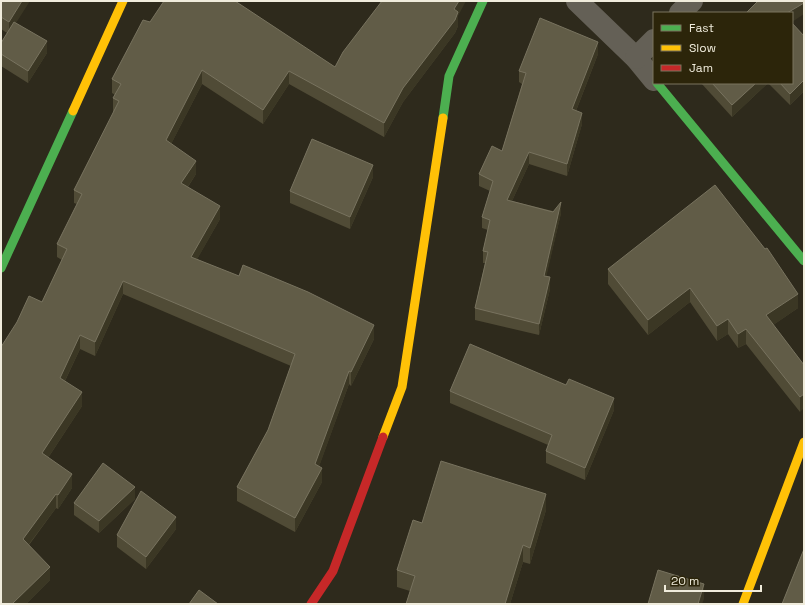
<svg xmlns="http://www.w3.org/2000/svg" width="805" height="605" font-family="'Space Grotesk',sans-serif">
	<style>
		.lines { fill: none; stroke-linecap: round; stroke-linejoin: round }
		.street { stroke: #646056; stroke-width: 22 }
		.fast { stroke: #4caf50; stroke-width: 9 }
		.slow { stroke: #ffc107; stroke-width: 9 }
		.jam { stroke: #c62828; stroke-width: 9 }
		.wall { fill: #504b36 }
		.shaded-wall { fill: #3b3724 }
		.building { fill: #615c47; stroke: #78735f }
	</style>
	<rect width="100%" height="100%" fill="#2e2a1c"/>
	<g class="lines">
		<g class="street">
			<path d="M577 1 636 58 654 80"/>
			<path d="M680 13 692 1"/>
			<path d="M636 58 654 40"/>
		</g>
		<g class="fast">
			<path d="M657 83 804 261"/>
			<path d="M443 118 449 76 483 1"/>
			<path d="M1 268 73 111"/>
		</g>
		<g class="slow">
			<path d="M73 111 123 1"/>
			<path d="M383 437 402 387 443 118"/>
			<path d="M743 604 804 442"/>
		</g>
		<path class="jam" d="M311 604 333 571 383 437"/>
	</g>
	<g class="wall">
		<path d="M1 1 16 23 47 53 28 83 1 66V43L7 33 1 29Z"/>
		<path d="M458 16V26L455 33 403 102 384 137 289 84 263 124 202 84 171 144 196 174 188 187 220 219 197 259 374 339 351 386 349 384 319 466 322 482 295 532 237 501V487L268 430 291 366 123 294 95 356 80 349 65 381 82 406 48 458 72 488 58 509 56 508 29 545 50 580 26 604H1L42 302 62 260 57 257V244L77 204 74 203V190L114 112H113V98L115 95 112 93V79L150 22 335 67Z"/>
		<path d="M804 36V91L790 105 768 83H792Z"/>
		<path d="M598 54 576 111 582 124 567 176 529 164 512 201 561 213 546 276 550 289 539 335 475 320V308L485 263H483V251L488 230 482 228V217L490 191 479 186V174L502 151 522 84 519 82V71Z"/>
		<path d="M701 83H768L732 117Z"/>
		<path d="M373 177 350 229 290 203V191Z"/>
		<path d="M608 269 798 308 773 325 804 365 800 412 746 344 738 348 728 334 717 341 690 302 648 335 608 284Z"/>
		<path d="M450 391 614 410 585 480 546 463V451L548 445 450 403Z"/>
		<path d="M135 499 99 533 74 515V503Z"/>
		<path d="M546 510 530 564 523 562 510 604H406L410 591 397 587V570L422 523Z"/>
		<path d="M176 529 146 569 117 547V535Z"/>
	</g>
	<g class="shaded-wall">
		<path d="M22 1H30L9 34V22Z"/>
		<path d="M459 1H466L458 16V26L455 33 403 102 384 137V123L403 88 454 9Z"/>
		<path d="M804 3V14L792 22V13H787Z"/>
		<path d="M47 41V53L28 83V71Z"/>
		<path d="M598 42V54L572 121V109Z"/>
		<path d="M202 70V84L166 154V140Z"/>
		<path d="M289 71V84L263 124V110Z"/>
		<path d="M804 80V91L790 105V94Z"/>
		<path d="M756 83H768L732 117V105Z"/>
		<path d="M582 113V124L567 176V164Z"/>
		<path d="M529 152V164L507 212V200Z"/>
		<path d="M196 161V174L181 197V183Z"/>
		<path d="M373 165V177L350 229V217Z"/>
		<path d="M561 202V213L544 287V276Z"/>
		<path d="M220 206V219L191 270V257Z"/>
		<path d="M550 277V289L539 335V324Z"/>
		<path d="M123 281V294L95 356V342Z"/>
		<path d="M690 288V302L648 335V320Z"/>
		<path d="M798 294V308L766 330V315Z"/>
		<path d="M728 319V334L717 341V326Z"/>
		<path d="M374 325V339L351 386V372Z"/>
		<path d="M746 329V344L738 348V334Z"/>
		<path d="M80 335V349L60 391V378Z"/>
		<path d="M349 371V384L315 478V464Z"/>
		<path d="M82 392V406L42 467V453Z"/>
		<path d="M804 394V408L800 412V397Z"/>
		<path d="M614 398V410L585 480V468Z"/>
		<path d="M322 468V482L295 532V518Z"/>
		<path d="M72 474V488L58 509V495Z"/>
		<path d="M135 487V499L99 533V521Z"/>
		<path d="M56 494V508L23 552V539Z"/>
		<path d="M546 494V510L530 564V548Z"/>
		<path d="M176 517V529L146 569V557Z"/>
		<path d="M523 545V562L510 604H505Z"/>
		<path d="M50 567V580L26 604H12Z"/>
		<path d="M704 584V599L702 604H698Z"/>
	</g>
	<g class="building">
		<path d="M1 1H22L9 22 1 17Z"/>
		<path d="M164 1H235L335 67 343 52 382 1H459L454 9 458 12 455 20 403 88 384 123 289 71 263 110 202 70 166 140 196 161 181 183 220 206 191 257 239 276 243 265 308 292 374 325 351 372 349 371 315 464 322 468 295 518 237 487 268 430 295 354 123 281 95 342 80 335 60 378 82 392 42 453 72 474 58 495 56 494 23 539 50 567 12 604H1V347L17 322 29 296 42 302 67 249 57 244 82 194 74 190 119 101 113 98 121 84 112 79 143 20 150 22Z"/>
		<path d="M758 1H804V3L787 13H746Z"/>
		<path d="M540 18 598 42 572 109 582 113 567 164 529 152 507 200 553 212 561 202 544 276 550 277 539 324 475 308 488 252 483 251 490 220 482 217 493 181 479 174 492 146 502 151 526 73 519 71Z"/>
		<path d="M14 22 47 41 28 71 1 54V43Z"/>
		<path d="M792 23 804 36V80L790 94 780 83H792Z"/>
		<path d="M712 83H756L732 105Z"/>
		<path d="M312 139 373 165 350 217 290 191Z"/>
		<path d="M715 185 765 249 767 248 798 294 766 315 804 365V394L800 397 746 329 738 334 728 319 717 326 690 288 648 320 608 269Z"/>
		<path d="M470 344 566 385 569 379 614 398 585 468 546 451 552 435 450 391Z"/>
		<path d="M441 461 546 494 530 548 523 545 505 604H406L415 576 397 570 413 520 422 523Z"/>
		<path d="M103 463 135 487 99 521 74 503Z"/>
		<path d="M141 491 176 517 146 557 117 535Z"/>
		<path d="M804 549V604H782Z"/>
		<path d="M658 570 704 584 698 604H648Z"/>
		<path d="M199 590 218 604H189Z"/>
	</g>
	<rect width="805" height="605" fill="none" stroke="#f0ecdc" stroke-width="4"/>
	<rect x="653" y="12" width="140" height="72" fill="#2c250a" stroke="#7a755e"/>
	<rect x="661" y="25" width="20" height="6" fill="#4caf50" stroke="#7a755e"/>
	<text x="689" y="32" font-size="12" fill="#f0ecdc">Fast</text>
	<rect x="661" y="45" width="20" height="6" fill="#ffc107" stroke="#7a755e"/>
	<text x="689" y="52" font-size="12" fill="#f0ecdc">Slow</text>
	<rect x="661" y="65" width="20" height="6" fill="#c62828" stroke="#7a755e"/>
	<text x="689" y="72" font-size="12" fill="#f0ecdc">Jam</text>
	<path d="M665 585v6h96v-6" fill="none" stroke="#f0ecdc" stroke-width="2"/>
	<text x="671" y="585" font-size="12" fill="#f0ecdc" stroke="#2c250a" stroke-width="3" paint-order="stroke">20 m</text>
</svg>
